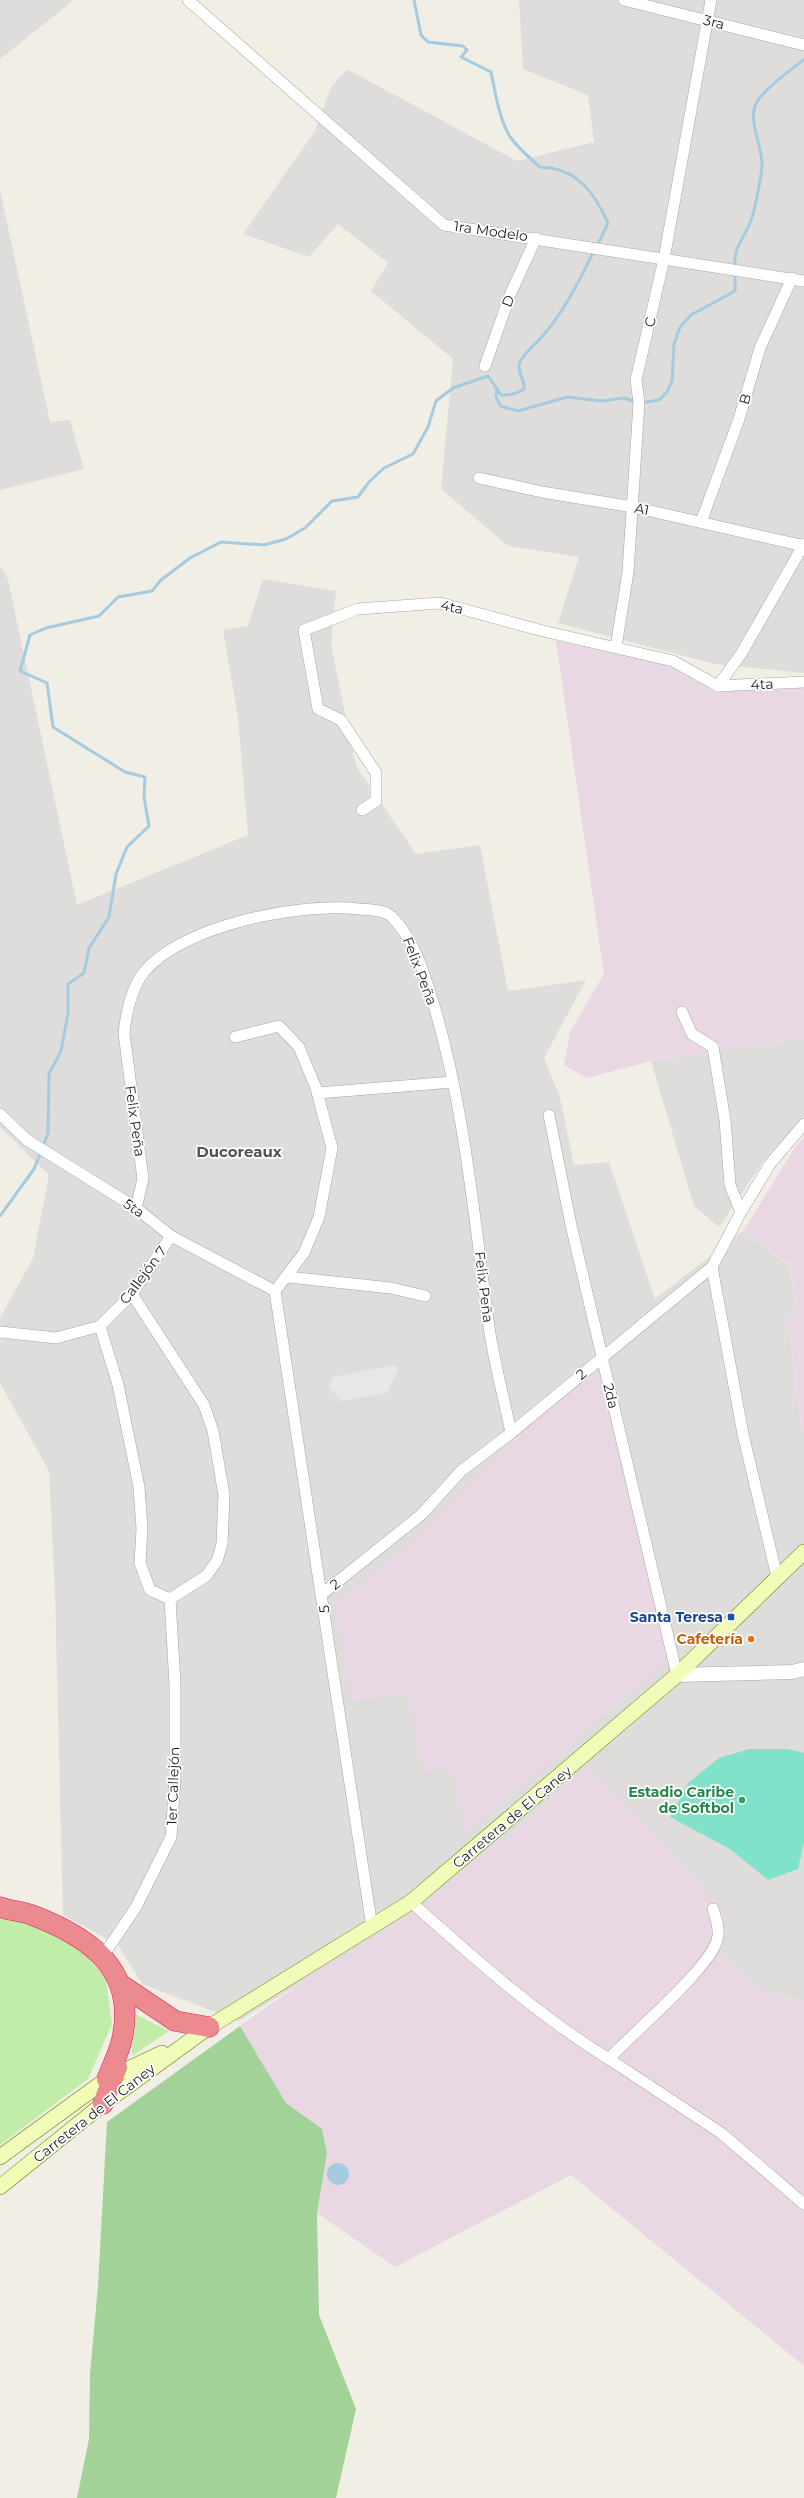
<svg xmlns="http://www.w3.org/2000/svg" width="804" height="2498" font-family="Montserrat,sans-serif">
	<style>
		.residential { fill: #dedddc }
		.industrial { fill: #ead7e4 }
		.grass { fill: #c2eda9 }
		.forest { fill: #a2d298 }
		.pitch { fill: #80e3c9 }
		.parking { fill: #e7e7e7 }
		.water { fill: #a4cbe0 }
		.lines { fill: none; stroke-linecap: round; stroke-linejoin: round }
		.stream { stroke: #a4cbe0; stroke-width: 3 }
		.minor-casing { stroke: #a6a6a6; stroke-width: 12 }
		.tertiary-casing { stroke: #a6a6a6; stroke-width: 15 }
		.secondary-casing { stroke: #5f7d00; stroke-width: 16 }
		.motorway-casing { stroke: #e31e48; stroke-width: 21 }
		.minor { stroke: #fff; stroke-width: 11 }
		.tertiary { stroke: #fff; stroke-width: 14 }
		.secondary { stroke: #f0fcb8; stroke-width: 15 }
		.motorway { stroke: #eb8a8f; stroke-width: 20 }
		.transit-dot { fill: #1a4fb4; stroke: #fff; stroke-width: 1.5 }
		.food-dot { fill: #e8710a; stroke: #fff; stroke-width: 1.5 }
		.leisure-dot { fill: #2e9e5b; stroke: #fff; stroke-width: 1.5 }
		.labels { text-anchor: middle; dominant-baseline: central; stroke-width: 3.5; stroke-linejoin: round; paint-order: stroke }
		.street-label { font-size: 14px; fill: #1f1f1f; stroke: #fff }
		.transit-label { font-size: 14px; font-weight: bold; fill: #164399; stroke: #fff; text-anchor: end }
		.food-label { font-size: 14px; font-weight: bold; fill: #c56008; stroke: #fff; text-anchor: end }
		.leisure-label { font-size: 14px; font-weight: bold; fill: #27864d; stroke: #fff; text-anchor: end }
		.neighbourhood-label { font-size: 15px; font-weight: bold; fill: #525252; stroke: #fff }
	</style>
	<rect width="100%" height="100%" fill="#f1eee5"/>
	<g class="residential">
		<path d="M0 0H74L0 59Z"/>
		<path d="M519 0H804V673L715 664 558 623 579 557 508 546 441 489 453 359 371 291 388 263 338 224 309 257 243 234 315 131 331 87 347 69 517 161 594 142 588 95 523 69Z"/>
		<path d="M0 190 50 422 70 420 84 469 0 490Z"/>
		<path d="M0 566 8 579 77 905 248 835 238 717 223 630 248 626 263 579 336 591 331 645 356 766 416 854 480 845 508 991 586 980 544 1058 560 1097 574 1165 609 1162 655 1299 744 1230 789 1266 799 1313 788 1317 801 1427 804 1431V2001L767 1995 720 1951 723 1912 588 1766 526 1821 396 1924 239 2021 142 1984 118 1945 63 1915 55 1592 49 1471 0 1383V1318L33 1258 49 1175 0 1127Z"/>
		<path d="M804 1038V1117L765 1159 719 1227 694 1206 651 1061Z"/>
	</g>
	<g class="industrial">
		<path d="M556 641 664 663 715 692 804 687V1038L651 1061 587 1078 564 1065 570 1032 604 974Z"/>
		<path d="M804 1137V1431L801 1427 788 1317 799 1313 790 1266 744 1230 795 1147Z"/>
		<path d="M598 1367 668 1661 466 1834 451 1767 423 1772 408 1694 352 1701 335 1604 402 1550 515 1438Z"/>
		<path d="M588 1766 686 1867 723 1912 720 1951 767 1995 804 2001V2366L571 2175 395 2267 317 2213 327 2153 322 2129 286 2104 240 2026 309 1977 396 1924 526 1821Z"/>
	</g>
	<g class="grass">
		<path d="M6 1916 41 1924 81 1949 106 1979 112 2024 88 2079 0 2145V1918Z"/>
		<path d="M135 2014 169 2031 132 2056Z"/>
	</g>
	<path class="forest" d="M240 2026 286 2103 322 2129 327 2153 317 2213 319 2315 356 2409 336 2498H77L89 2439 90 2374 98 2286 107 2122Z"/>
	<path class="pitch" d="M749 1749H788L804 1753V1842L798 1869 768 1880 730 1849 670 1817 689 1782 719 1758Z"/>
	<path class="parking" d="M395 1365 399 1368 387 1393 340 1401 329 1386 333 1377Z"/>
	<circle class="water" cx="338" cy="2174" r="11"/>
	<g class="lines">
		<g class="stream">
			<path d="M414 0 421 35 428 42 463 46 467 50 461 57 491 72C495 91 500 123 511 138 519 149 530 158 540 167 577 168 594 192 608 223L597 246"/>
			<path d="M735 268C733 246 744 240 751 220 755 211 761 177 762 166 763 147 749 125 755 106 760 91 792 70 804 59"/>
			<path d="M497 389 501 395C511 395 516 394 524 389 525 380 518 373 519 365 521 356 533 346 540 339 563 314 579 281 594 251"/>
			<path d="M43 1147 48 1133 49 1074 61 1051 68 1013V984L84 973 89 948 109 917 116 874 127 847 149 826 144 797 145 777 125 772 53 727 47 683 20 671 30 635 46 628 99 616 118 597 152 591 161 580 190 558 221 542 264 545 286 539 305 528 332 501 358 497 369 482 384 468 413 454 428 427 436 401 453 388 488 376 497 389 496 396 500 406 518 411 567 397 602 401 624 398 639 403 659 400 667 392 672 381 674 344 680 327 691 315 735 291V274"/>
			<path d="M0 1216 34 1169 41 1152"/>
		</g>
		<g class="minor-casing">
			<g id="minor">
				<path d="M188 0 444 225 804 281"/>
				<path d="M624 0 804 45"/>
				<path d="M485 366 510 295 536 238"/>
				<path d="M479 478 542 492 633 507 804 546"/>
				<path d="M701 522 739 419 760 348 792 278"/>
				<path d="M616 647 628 572 639 403 636 380 664 259 711 0"/>
				<path d="M718 686 741 654 804 544"/>
				<path d="M362 810 376 801V773L341 720 318 709 304 630 358 609 440 603 543 631 673 661 718 686 804 682"/>
				<path d="M682 1012 692 1034 713 1047 725 1120 730 1185 741 1212"/>
				<path d="M235 1037 279 1026 299 1047 316 1088 332 1148 319 1217 304 1253 275 1291"/>
				<path d="M318 1093 453 1082"/>
				<path d="M0 1114 27 1140 136 1208 171 1236 275 1291"/>
				<path d="M549 1115 571 1225 677 1675"/>
				<path d="M136 1208 143 1179 124 1033C126 1013 132 987 144 972 182 925 302 902 359 909 369 910 385 909 392 917 414 939 424 973 433 1002 465 1108 474 1218 489 1327 494 1362 504 1398 511 1433"/>
				<path d="M712 1267 743 1434 777 1577"/>
				<path d="M288 1277 391 1288 425 1296"/>
				<path d="M275 1291C308 1503 338 1715 372 1927"/>
				<path d="M132 1294 204 1405 213 1431 224 1495 222 1544 217 1561 206 1576 170 1599"/>
				<path d="M100 1326 118 1385 139 1487 142 1529 140 1563 150 1590 170 1599"/>
				<path d="M0 1332 56 1338 100 1326 132 1294 171 1236"/>
				<path d="M322 1594 422 1514 461 1471 511 1433 712 1267 741 1212 770 1164 804 1124"/>
				<path d="M411 1902C474 1958 537 2015 609 2059"/>
				<path d="M713 1909C716 1918 719 1927 718 1936 715 1965 631 2034 609 2059L721 2133 804 2204"/>
				<path d="M103 1956 136 1907 171 1837 175 1777V1684L170 1599"/>
			</g>
		</g>
		<g class="tertiary-casing">
			<path id="tertiary" d="M677 1675 792 1672 804 1669"/>
		</g>
		<g class="secondary-casing">
			<g id="secondary">
				<path d="M0 2157 107 2079 162 2053"/>
				<path d="M0 2187 103 2104 209 2027 411 1902 677 1675 804 1552"/>
			</g>
		</g>
		<g class="motorway-casing">
			<g id="motorway">
				<path d="M0 1907C10 1911 22 1911 32 1915 90 1937 137 1970 122 2039 119 2053 112 2066 107 2079"/>
				<path d="M120 1984 175 2021 209 2027"/>
				<path d="M103 2104 117 2067"/>
			</g>
		</g>
		<use href="#minor" class="minor"/>
		<use href="#tertiary" class="tertiary"/>
		<use href="#secondary" class="secondary"/>
		<use href="#motorway" class="motorway"/>
	</g>
	<rect class="transit-dot" x="727" y="1613" width="8" height="8" rx="2"/>
	<circle class="food-dot" cx="751" cy="1639" r="4"/>
	<circle class="leisure-dot" cx="742" cy="1800" r="4"/>
	<g class="labels">
		<g class="street-label">
			<text transform="translate(714 22) rotate(14)">3ra</text>
			<text transform="translate(491 231) rotate(8)">1ra Modelo</text>
			<text transform="translate(508 301) rotate(-69)">D</text>
			<text transform="translate(650 322) rotate(-77)">C</text>
			<text transform="translate(745 399) rotate(-74)">B</text>
			<text transform="translate(642 509) rotate(12)">A1</text>
			<text transform="translate(452 607) rotate(12)">4ta</text>
			<text transform="translate(762 684) rotate(-2)">4ta</text>
			<text transform="translate(420 971) rotate(69)">Felix Peña</text>
			<text transform="translate(135 1121) rotate(82)">Felix Peña</text>
			<text transform="translate(134 1208) rotate(35)">5ta</text>
			<text transform="translate(143 1275) rotate(-53)">Callejón 7</text>
			<text transform="translate(484 1287) rotate(83)">Felix Peña</text>
			<text transform="translate(581 1374) rotate(-40)">2</text>
			<text transform="translate(611 1396) rotate(77)">2da</text>
			<text transform="translate(335 1584) rotate(-39)">2</text>
			<text transform="translate(324 1609) rotate(-96)">5</text>
			<text transform="translate(173 1786) rotate(-88)">1er Callejón</text>
			<text transform="translate(512 1817) rotate(-40)">Carretera de El Caney</text>
			<text transform="translate(94 2113) rotate(-38)">Carretera de El Caney</text>
		</g>
		<g class="transit-label">
			<text x="723" y="1617">Santa Teresa</text>
		</g>
		<g class="food-label">
			<text x="743" y="1639">Cafetería</text>
		</g>
		<g class="leisure-label">
			<text x="734" y="1792">Estadio Caribe<tspan x="734" dy="16">de Softbol</tspan></text>
		</g>
		<g class="neighbourhood-label">
			<text x="239" y="1151">Ducoreaux</text>
		</g>
	</g>
</svg>
